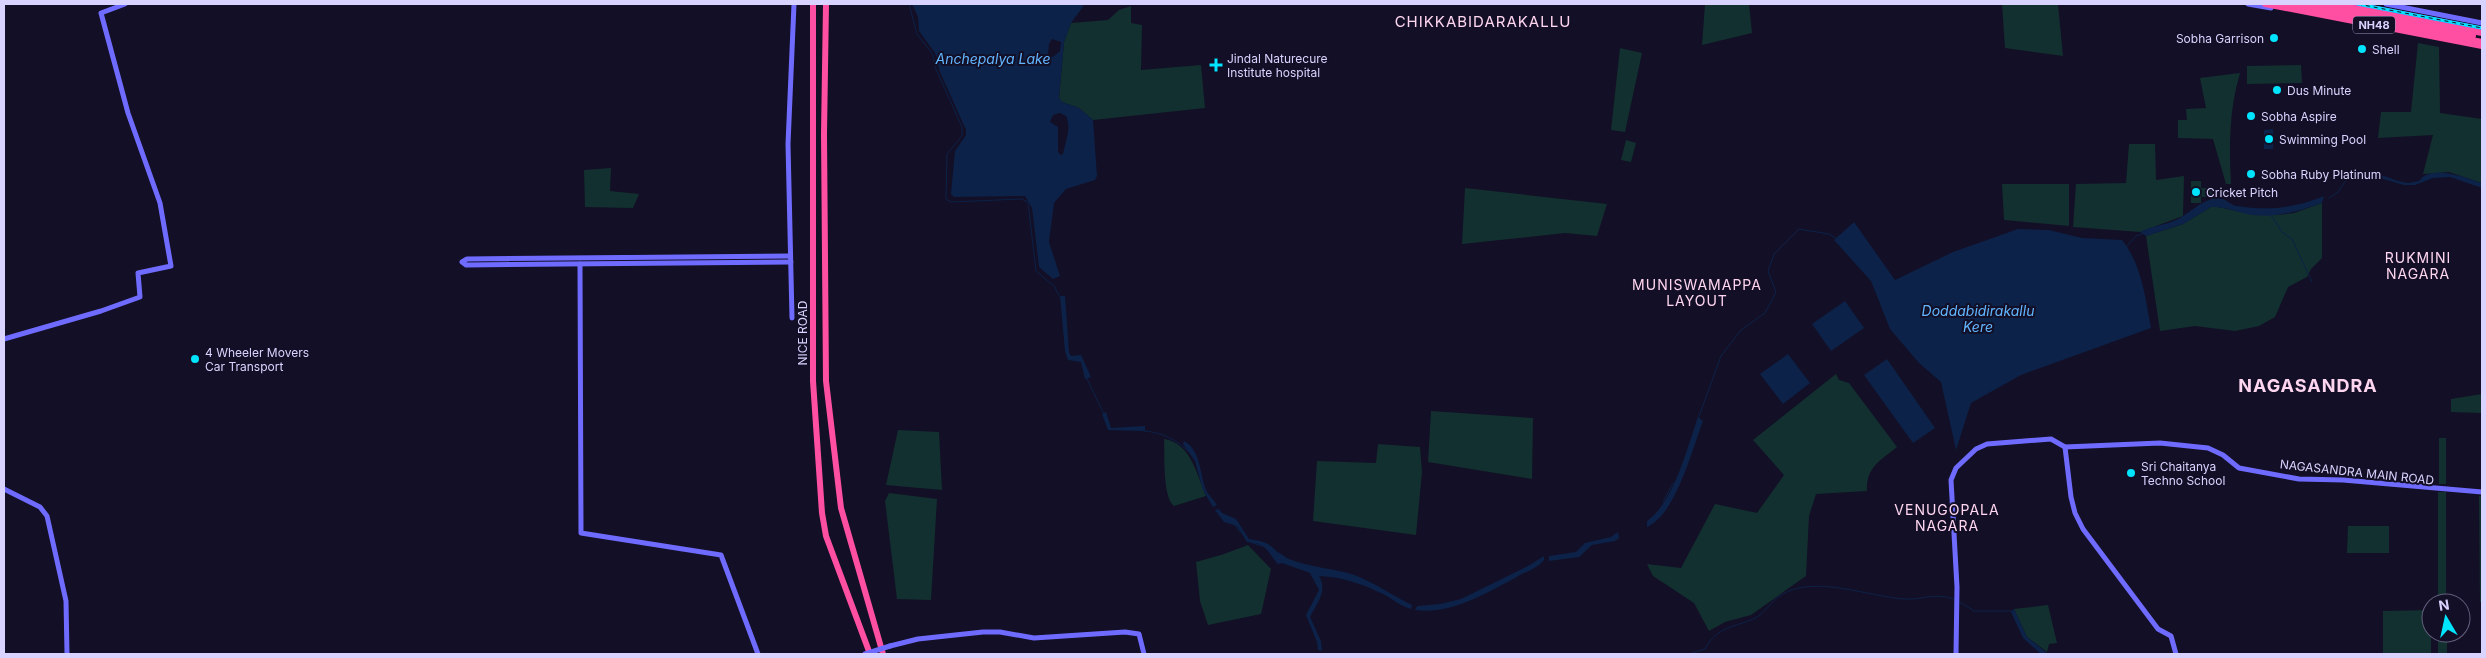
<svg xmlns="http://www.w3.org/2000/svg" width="2486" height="658" font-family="Inter,sans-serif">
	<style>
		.green { fill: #12302f }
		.water { fill: #0c2248; fill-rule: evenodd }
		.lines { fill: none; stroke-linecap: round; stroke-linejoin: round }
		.stream { stroke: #0c2248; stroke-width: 1 }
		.secondary { stroke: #6f6bff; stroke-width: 5 }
		.highway { stroke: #ff4fa3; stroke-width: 6 }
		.rail-casing { stroke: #00e5ff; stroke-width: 3 }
		.rail { stroke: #130f26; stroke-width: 1; stroke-dasharray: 4; stroke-linecap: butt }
		.secondary-bridge { stroke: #6f6bff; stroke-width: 5 }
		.highway-bridge { stroke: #ff4fa3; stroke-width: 6 }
		.poi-dot { fill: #00e5ff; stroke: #130f26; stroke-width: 2 }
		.labels { text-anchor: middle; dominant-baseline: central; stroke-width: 4; stroke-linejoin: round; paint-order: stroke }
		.shield { fill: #130f26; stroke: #9e99be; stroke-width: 1 }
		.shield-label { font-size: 11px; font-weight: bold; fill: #d9d4ff }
		.poi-label { font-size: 12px; fill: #d9d4ff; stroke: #130f26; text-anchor: start }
		.street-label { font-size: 12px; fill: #d9d4ff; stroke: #130f26 }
		.water-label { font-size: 14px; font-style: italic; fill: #62b6ff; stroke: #130f26 }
		.neighbourhood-label { font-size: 14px; letter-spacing: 1px; fill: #ffd6f0; stroke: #130f26 }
		.quarter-label { font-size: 15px; letter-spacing: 1px; fill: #ffd6f0; stroke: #130f26 }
		.district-label { font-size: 18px; font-weight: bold; letter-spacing: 1px; fill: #ffd6f0; stroke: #130f26 }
	</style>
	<rect width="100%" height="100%" fill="#130f26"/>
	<g class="green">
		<path d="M1705 4H1749L1752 33 1702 45Z"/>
		<path d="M2002 4H2058L2063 56 2005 48Z"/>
		<path d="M1131 6V23L1142 25 1141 70 1201 65 1205 108 1093 120 1079 108 1062 102 1059 98 1064 42 1071 23 1108 20 1119 10Z"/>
		<path d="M2418 43 2439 47 2440 113 2482 119V183L2449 172 2423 174 2433 135 2378 138 2381 112H2411Z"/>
		<path d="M1620 48 1642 53 1625 132 1611 130Z"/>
		<path d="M2301 65 2302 83 2247 84V66Z"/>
		<path d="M2240 73C2229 110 2229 146 2231 184H2226L2213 139 2178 138V120H2187L2186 109 2206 108 2200 78Z"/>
		<path d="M1626 140 1636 143 1631 162 1621 160Z"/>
		<path d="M2129 144H2155L2156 180 2184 176 2183 216 2140 232 2073 227 2076 184 2126 183Z"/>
		<path d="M611 168 610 191 639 194 633 208 585 207 584 170Z"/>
		<path d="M2191 181H2201V188H2212V197H2202L2201 194V203H2191Z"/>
		<path d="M2002 184H2069V226L2004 220Z"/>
		<path d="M1465 188 1607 204 1597 236 1565 233 1462 244Z"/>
		<path d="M2322 203V258L2311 269 2307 277 2288 287 2275 317 2259 326 2235 331 2195 326 2160 331 2146 236 2183 224 2211 207H2218L2255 215H2278L2294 213Z"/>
		<path d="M1836 374 1839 380 1849 383 1897 447C1880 461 1866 467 1867 491L1816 494 1809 516 1806 576 1751 615 1725 622 1709 631 1694 603 1653 576 1647 564 1681 568 1715 504 1757 513 1784 475 1753 440Z"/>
		<path d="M2482 394V413L2451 412V399Z"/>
		<path d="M1431 411 1533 418 1532 479 1428 462Z"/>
		<path d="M898 430 939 432 942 490 886 485Z"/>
		<rect x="2439" y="438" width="7" height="46"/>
		<path d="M1164 439C1191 443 1197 475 1206 496L1174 506C1162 496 1165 455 1164 439Z"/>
		<path d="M1378 444 1420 447 1422 472 1416 535 1313 521 1317 461 1376 463Z"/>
		<rect x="2438" y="492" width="8" height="109"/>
		<path d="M889 493 937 499 931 600 897 599 885 501Z"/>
		<path d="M2479 496H2482V602H2480Z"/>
		<path d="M2348 526H2389V553H2347Z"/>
		<path d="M1248 545 1271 569 1261 614 1208 625 1200 601 1196 562 1224 554Z"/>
		<path d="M2048 605 2057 643 2049 644 2047 652 2027 637 2014 609Z"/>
		<path d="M2431 610V654H2383V611Z"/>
		<rect x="2438" y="633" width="9" height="21"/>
	</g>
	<g class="water">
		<path d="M912 4H1085L1071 23 1064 42 1059 98 1062 102 1079 108 1093 120 1097 176 1095 180 1066 189 1054 203 1049 242 1060 276 1053 279 1039 267 1032 208 1025 196 954 197 951 194 955 151 966 135V130L940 72 935 53 919 31 918 17ZM1052 39 1061 42 1060 51 1053 57 1048 55 1049 44ZM1060 113 1066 116C1072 128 1065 142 1063 154L1061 155 1058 152V127L1050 122 1053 115Z"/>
		<path d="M2273 129V149H2264V130Z"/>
		<path d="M2367 170 2398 181 2408 183 2419 181C2431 163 2466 178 2482 183V188L2450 177 2433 178 2415 185H2404L2366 174Z"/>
		<path d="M2324 196 2322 203C2299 211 2277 218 2253 215 2239 213 2225 206 2211 207L2183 224 2146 236 2140 232C2151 226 2165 225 2176 220 2190 213 2201 200 2217 198 2226 197 2229 205 2237 206 2268 211 2295 208 2324 196Z"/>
		<path d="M1854 222 1895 280 1953 252 2018 229 2049 230 2082 238 2122 240C2142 265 2145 297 2151 328L2021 375 1971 403 1956 450 1941 382 1919 363 1890 329 1871 281 1834 240Z"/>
		<path d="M1060 296H1065L1069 352 1071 356 1081 355 1091 377 1085 379 1081 362 1068 360 1065 351Z"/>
		<path d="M1845 301 1864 328 1831 351 1812 324Z"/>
		<path d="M1788 354 1810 383 1783 404 1760 374Z"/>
		<path d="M1887 359 1935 428 1913 443 1864 375Z"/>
		<path d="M1106 412 1111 428 1145 426V431L1108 430 1102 414Z"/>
		<path d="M1698 417 1703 421C1692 450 1676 514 1647 527V521C1674 502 1687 448 1698 417Z"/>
		<path d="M1184 441C1202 451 1199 475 1207 492 1210 496 1214 501 1217 505L1213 507 1203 490 1195 461 1183 444Z"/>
		<path d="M1219 509 1222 513 1236 519 1249 539C1276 542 1270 551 1289 559 1311 568 1336 568 1357 576 1377 584 1393 596 1412 605L1411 609C1400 606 1393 599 1383 594 1362 584 1343 577 1319 576 1328 591 1317 603 1310 617L1321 641 1322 651 1318 650 1317 642 1306 615 1319 590 1310 573 1282 563 1278 564C1266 551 1269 544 1247 542L1237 526 1224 522 1215 510Z"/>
		<path d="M1618 532 1619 538 1615 541 1592 545 1579 557 1549 561V556L1576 552 1585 543 1611 537Z"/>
		<path d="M1544 556V560C1533 572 1527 570 1515 578 1485 594 1450 615 1415 610L1417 606 1440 604 1461 599 1528 566Z"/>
		<path d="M2014 609 2027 637 2048 654H2041L2023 638 2011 612Z"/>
	</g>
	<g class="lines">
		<g class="stream">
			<path d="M909 4 917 34 932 53 936 69 962 127V136L947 154 946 199 951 202 1021 199 1028 202 1036 271 1054 286 1060 297"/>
			<path d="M2329 198 2338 192 2348 177 2366 172"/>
			<path d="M2270 214 2283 233 2292 239 2312 282"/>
			<path d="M2126 247 2136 236 2142 234"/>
			<path d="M1086 377 1104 414"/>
			<path d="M1698 419 1721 356 1741 330 1765 313 1776 292 1768 271 1774 254 1799 229 1829 234 1837 239"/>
			<path d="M1144 431C1162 432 1177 440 1190 453"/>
			<path d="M1663 502 1673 483"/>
			<path d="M1235 525 1240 532"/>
			<path d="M1250 542 1265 547"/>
			<path d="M1279 553 1286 558"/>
			<path d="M1958 601 1974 611H2012"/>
			<path d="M1689 654 1705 649C1717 626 1734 628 1755 618 1765 613 1771 601 1781 595 1815 574 1868 597 1905 599 1924 600 1932 592 1954 599"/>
		</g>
		<g class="secondary">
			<path d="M2248 4 2271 8"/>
			<path d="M2354 4 2482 29"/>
			<path d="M2386 4 2482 23"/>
			<path d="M790 256 467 259 462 262 466 265 791 262"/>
			<path d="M580 264 581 533 721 555 758 654"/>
			<path d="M792 318 788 144 794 4"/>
			<path d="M4 339 101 311 140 297 138 273 171 266 160 203 128 113 101 13 125 4"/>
			<path d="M2065 447 2071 497 2075 513 2083 529 2158 629 2171 636 2176 654"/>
			<path d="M4 489 40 507 47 516 66 601 67 654"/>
			<path d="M890 646 918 639 983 632H1000L1034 638 1125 632 1139 634 1144 654"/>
			<path d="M1956 654 1957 587 1951 480 1956 468 1976 449 1987 444 2051 439 2065 447 2160 443 2208 448 2223 455 2239 468 2299 479 2343 480 2482 492"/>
		</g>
		<g class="highway">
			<path d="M813 4V381L822 513 826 536 870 654"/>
			<path d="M826 4 824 134 826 381 841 508 883 654"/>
			<path d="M2265 4 2482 46"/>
			<path d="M2333 4 2482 33"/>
		</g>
		<g class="rail-casing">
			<path id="rail" d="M2358 4 2482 28"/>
		</g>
		<use href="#rail" class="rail"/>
		<path class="secondary-bridge" d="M865 654 890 646"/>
		<g class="highway-bridge">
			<path d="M2287 4 2482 42"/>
			<path d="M2310 4 2473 36"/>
		</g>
	</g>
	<g class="poi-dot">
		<circle cx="2274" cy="38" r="5"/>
		<circle cx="2362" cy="49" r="5"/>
		<path d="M1213.5 57.5h5v5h5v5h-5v5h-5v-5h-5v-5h5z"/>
		<circle cx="2277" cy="90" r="5"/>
		<circle cx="2251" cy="116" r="5"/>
		<circle cx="2269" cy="139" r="5"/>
		<circle cx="2251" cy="174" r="5"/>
		<circle cx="2196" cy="192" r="5"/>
		<circle cx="195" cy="359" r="5"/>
		<circle cx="2131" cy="473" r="5"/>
	</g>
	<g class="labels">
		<rect class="shield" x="2353" y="16.5" width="42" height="17" rx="4"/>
		<g class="shield-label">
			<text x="2374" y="25">NH48</text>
		</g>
		<g class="poi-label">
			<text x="2264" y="38" text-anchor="end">Sobha Garrison</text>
			<text x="2372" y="49">Shell</text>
			<text x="1227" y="58">Jindal Naturecure<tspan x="1227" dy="14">Institute hospital</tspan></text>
			<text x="2287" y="90">Dus Minute</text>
			<text x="2261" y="116">Sobha Aspire</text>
			<text x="2279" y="139">Swimming Pool</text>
			<text x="2261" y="174">Sobha Ruby Platinum</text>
			<text x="2206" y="192">Cricket Pitch</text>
			<text x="205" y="352">4 Wheeler Movers<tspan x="205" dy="14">Car Transport</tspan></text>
			<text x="2141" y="466">Sri Chaitanya<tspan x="2141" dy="14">Techno School</tspan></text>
		</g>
		<g class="street-label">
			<text transform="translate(802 333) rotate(-90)">NICE ROAD</text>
			<text transform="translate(2357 472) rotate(6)">NAGASANDRA MAIN ROAD</text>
		</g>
		<g class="water-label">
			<text x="993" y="58">Anchepalya Lake</text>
			<text x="1978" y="310">Doddabidirakallu<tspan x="1978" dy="16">Kere</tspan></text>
		</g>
		<g class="neighbourhood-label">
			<text x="2418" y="257">RUKMINI<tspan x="2418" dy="16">NAGARA</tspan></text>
			<text x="1697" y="284">MUNISWAMAPPA<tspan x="1697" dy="16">LAYOUT</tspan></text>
			<text x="1947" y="509">VENUGOPALA<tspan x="1947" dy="16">NAGARA</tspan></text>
		</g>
		<g class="quarter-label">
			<text x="1483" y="21">CHIKKABIDARAKALLU</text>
		</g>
		<g class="district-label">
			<text x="2308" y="385">NAGASANDRA</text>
		</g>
	</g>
	<rect width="2486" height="658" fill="none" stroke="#d9d4ff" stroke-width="10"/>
	<g transform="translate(2446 618) rotate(351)"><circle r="24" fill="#130f26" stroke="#625e7d"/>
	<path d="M0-4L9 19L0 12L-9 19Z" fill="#00e5ff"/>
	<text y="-8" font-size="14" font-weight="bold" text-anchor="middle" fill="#d9d4ff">N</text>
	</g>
</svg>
